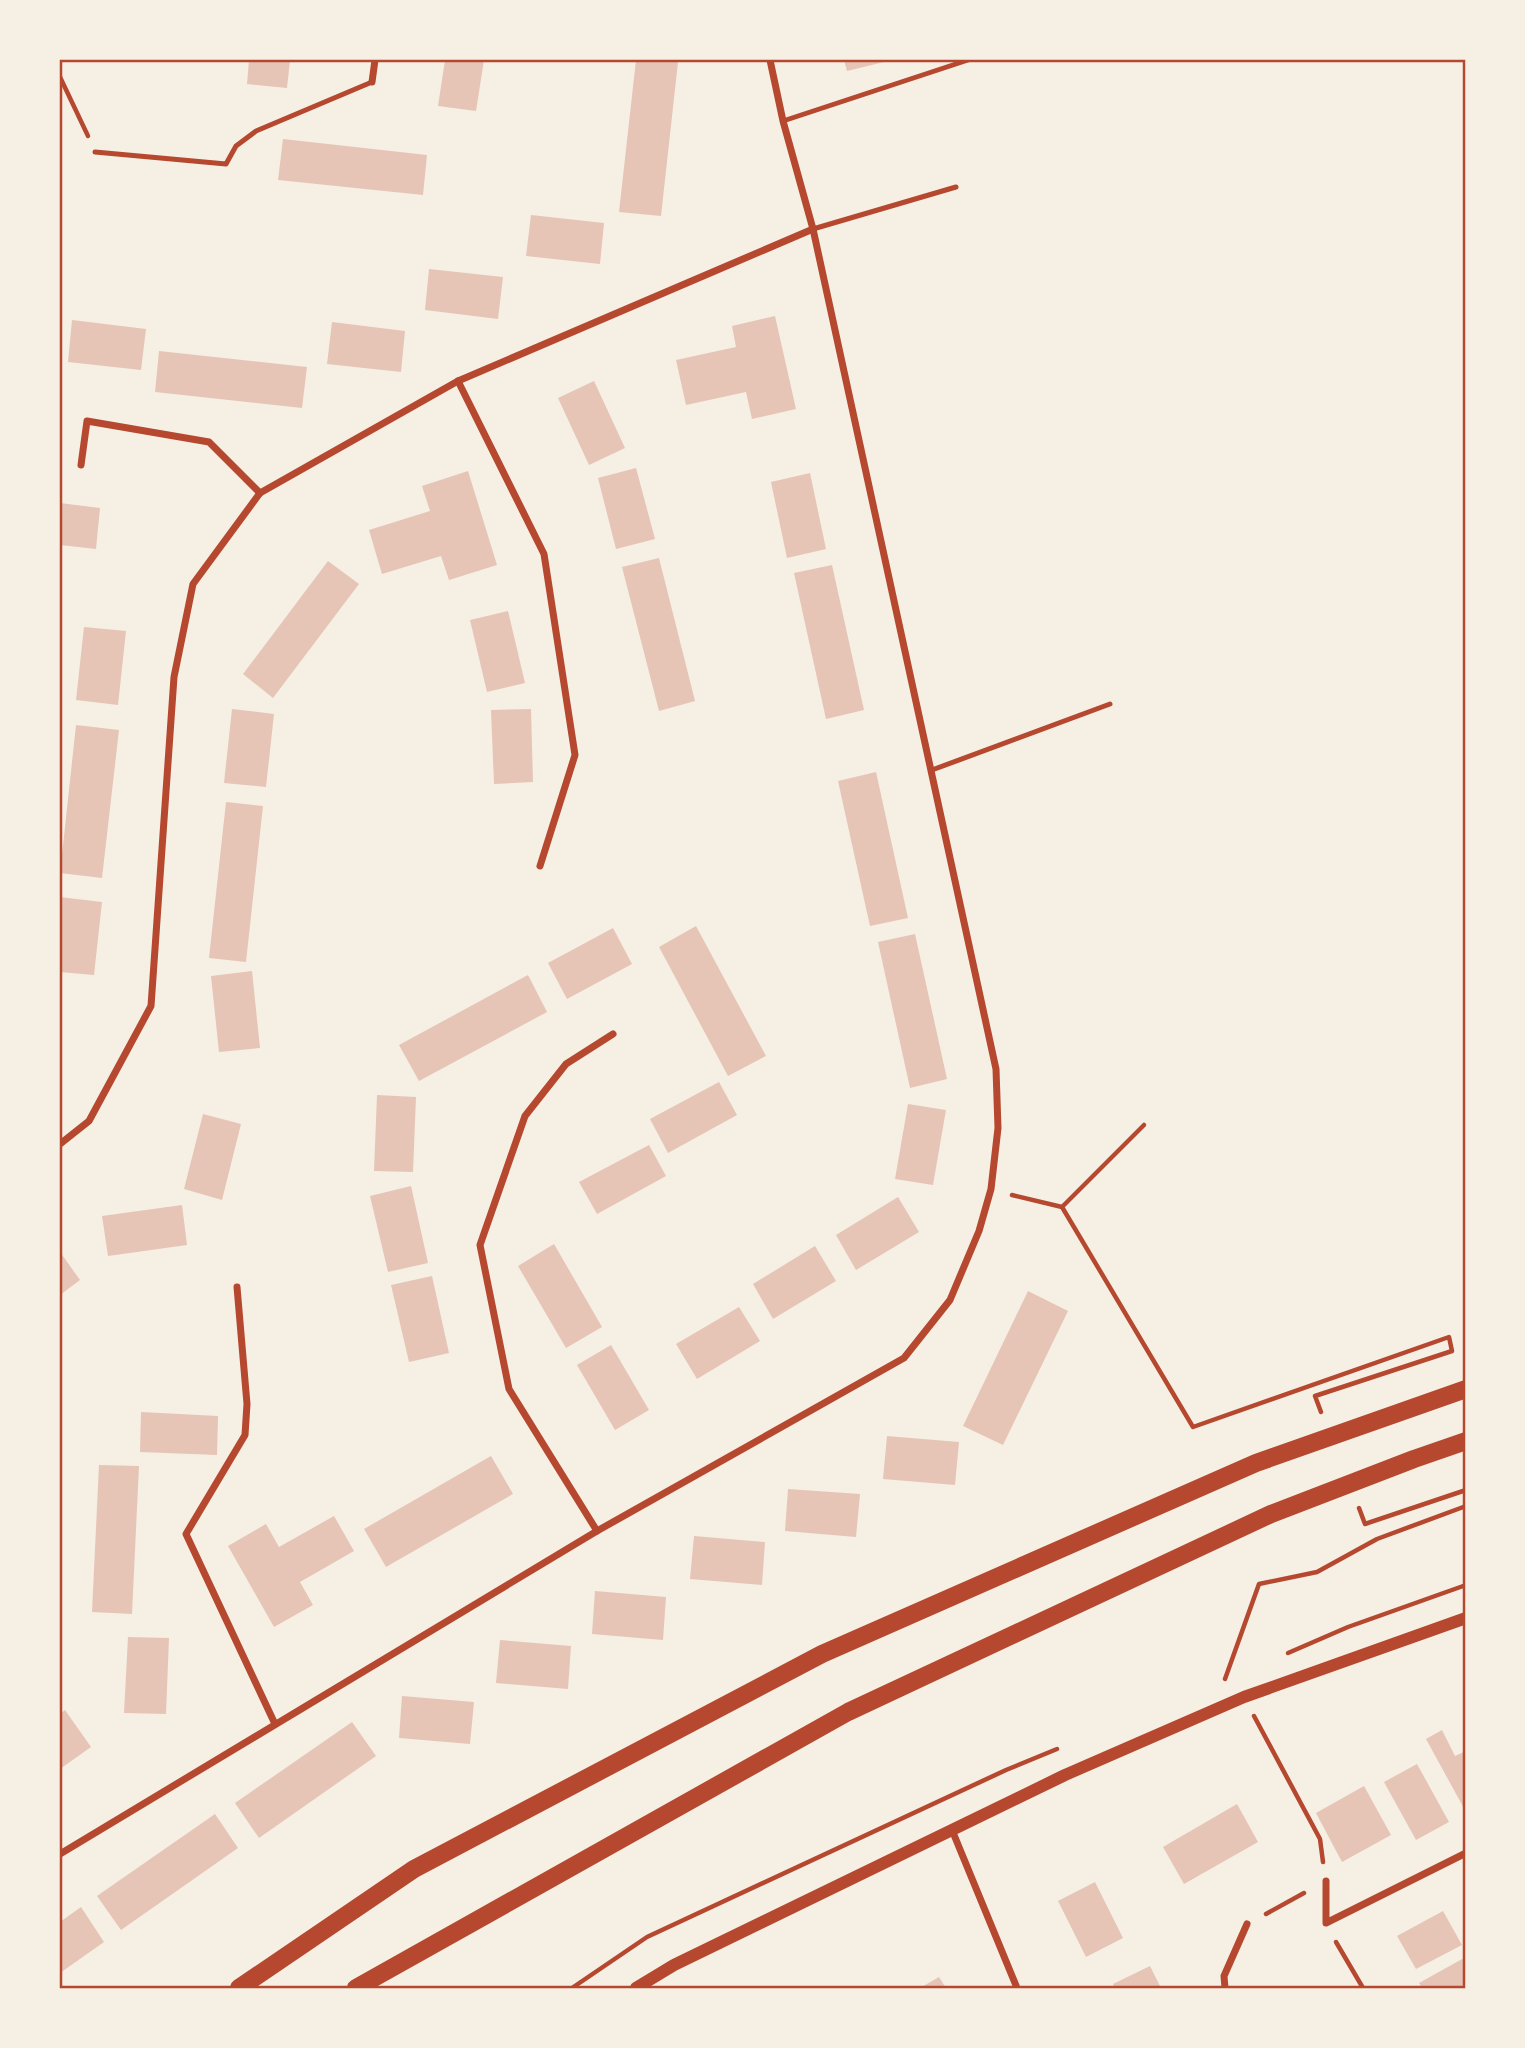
<svg xmlns="http://www.w3.org/2000/svg" width="1525" height="2048" font-family="'PT Sans',sans-serif">
	<style>
		.building { fill: #e6c5b7 }
		.lines { fill: none; stroke-linecap: round; stroke-linejoin: round }
		.path { stroke: #b5482f; stroke-width: 4.5 }
		.service { stroke: #b5482f; stroke-width: 5 }
		.minor { stroke: #b5482f; stroke-width: 7 }
		.tertiary { stroke: #b5482f; stroke-width: 12 }
		.primary { stroke: #b5482f; stroke-width: 18 }
		.neatline { fill: none; stroke: #b5482f; stroke-width: 2.5 }
	</style>
	<rect width="100%" height="100%" fill="#f6efe4"/>
	<g class="building">
		<path d="M249 60H290L287 88 247 84Z"/>
		<path d="M445 60H484L476 111 438 106Z"/>
		<path d="M636 60 678 62 661 216 619 212Z"/>
		<path d="M844 60H883L884 62 847 71Z"/>
		<path d="M283 139 427 155 423 195 278 180Z"/>
		<path d="M531 215 604 223 600 264 526 256Z"/>
		<path d="M429 269 503 277 498 319 425 310Z"/>
		<path d="M775 316 796 409 752 419 746 392 686 405 676 360 736 347 732 326Z"/>
		<path d="M72 320 146 329 141 370 68 362Z"/>
		<path d="M332 322 405 331 401 372 327 364Z"/>
		<path d="M159 351 307 367 302 408 155 392Z"/>
		<path d="M594 381 625 448 589 465 558 398Z"/>
		<path d="M636 468 655 539 616 549 598 478Z"/>
		<path d="M468 471 497 565 449 580 441 556 382 574 369 530 430 511 422 486Z"/>
		<path d="M810 473 826 549 787 558 771 482Z"/>
		<path d="M60 503 100 508 96 549 60 545Z"/>
		<path d="M659 558 695 701 659 711 622 567Z"/>
		<path d="M328 561 359 584 273 698 243 674Z"/>
		<path d="M832 565 864 710 826 719 794 573Z"/>
		<path d="M508 611 525 683 487 692 470 620Z"/>
		<path d="M84 627 126 631 118 705 76 700Z"/>
		<path d="M232 709 274 714 266 787 224 783Z"/>
		<path d="M531 709 533 782 494 784 491 710Z"/>
		<path d="M76 725 119 730 102 878 60 873Z"/>
		<path d="M876 772 908 918 870 926 838 781Z"/>
		<path d="M226 802 263 806 246 962 209 958Z"/>
		<path d="M60 897 102 902 94 975 60 972Z"/>
		<path d="M696 926 766 1056 728 1076 659 947Z"/>
		<path d="M613 928 632 964 567 999 548 963Z"/>
		<path d="M915 934 947 1079 910 1088 878 942Z"/>
		<path d="M252 971 260 1048 219 1052 211 976Z"/>
		<path d="M528 975 547 1012 419 1081 399 1045Z"/>
		<path d="M719 1082 737 1115 668 1153 650 1119Z"/>
		<path d="M377 1095 416 1097 413 1172 374 1171Z"/>
		<path d="M908 1104 946 1110 933 1185 895 1179Z"/>
		<path d="M203 1114 241 1124 222 1200 184 1189Z"/>
		<path d="M649 1145 666 1176 597 1214 579 1182Z"/>
		<path d="M411 1186 428 1263 388 1272 370 1196Z"/>
		<path d="M898 1197 919 1232 856 1270 836 1235Z"/>
		<path d="M182 1205 187 1245 108 1256 102 1216Z"/>
		<path d="M554 1244 602 1327 566 1348 518 1266Z"/>
		<path d="M815 1246 836 1281 773 1319 753 1284Z"/>
		<path d="M60 1252 80 1280 60 1295Z"/>
		<path d="M432 1276 449 1353 409 1362 391 1285Z"/>
		<path d="M1028 1291 1068 1311 1003 1445 963 1426Z"/>
		<path d="M739 1307 760 1341 697 1379 676 1344Z"/>
		<path d="M611 1345 649 1410 615 1430 577 1365Z"/>
		<path d="M141 1412 218 1416 217 1455 140 1452Z"/>
		<path d="M887 1436 959 1442 955 1485 883 1479Z"/>
		<path d="M491 1456 513 1494 386 1567 364 1529Z"/>
		<path d="M99 1465 139 1466 132 1614 92 1612Z"/>
		<path d="M788 1489 860 1494 856 1537 785 1531Z"/>
		<path d="M334 1516 354 1551 300 1582 313 1605 274 1627 228 1546 266 1524 279 1547Z"/>
		<path d="M694 1536 765 1542 762 1585 690 1579Z"/>
		<path d="M595 1591 666 1597 663 1640 592 1634Z"/>
		<path d="M128 1637 169 1638 166 1714 124 1713Z"/>
		<path d="M500 1640 571 1646 568 1689 496 1683Z"/>
		<path d="M402 1696 474 1702 470 1744 399 1738Z"/>
		<path d="M65 1710 91 1747 60 1769V1714Z"/>
		<path d="M352 1722 376 1756 259 1838 235 1803Z"/>
		<path d="M1442 1730 1455 1756 1466 1751V1812L1426 1739Z"/>
		<path d="M1417 1764 1449 1822 1416 1840 1384 1782Z"/>
		<path d="M1364 1786 1391 1835 1342 1862 1316 1813Z"/>
		<path d="M1237 1804 1258 1842 1184 1884 1163 1847Z"/>
		<path d="M215 1814 238 1848 121 1930 97 1896Z"/>
		<path d="M1095 1882 1123 1938 1086 1957 1058 1901Z"/>
		<path d="M81 1907 104 1942 60 1973V1922Z"/>
		<path d="M1443 1911 1462 1945 1416 1969 1397 1936Z"/>
		<path d="M1464 1958 1466 1988H1422L1419 1983Z"/>
		<path d="M1150 1966 1161 1988H1115L1113 1984Z"/>
		<path d="M939 1977 946 1988H920Z"/>
	</g>
	<g class="lines">
		<g class="path">
			<path d="M60 77 88 136"/>
			<path d="M1012 1195 1062 1207 1193 1427 1449 1337 1452 1351 1315 1396 1321 1412"/>
			<path d="M1062 1207 1144 1125"/>
			<path d="M1359 1508 1365 1524 1466 1490"/>
			<path d="M1288 1653 1348 1627 1466 1585"/>
			<path d="M1225 1679 1259 1584 1317 1572 1377 1539 1466 1506"/>
			<path d="M1254 1716 1320 1839 1323 1862"/>
			<path d="M1266 1914 1304 1893"/>
			<path d="M1336 1942 1363 1988"/>
			<path d="M572 1988 647 1937 1006 1770 1057 1749"/>
		</g>
		<g class="service">
			<path d="M783 121 968 60"/>
			<path d="M95 152 226 164 236 146 256 131 372 82"/>
			<path d="M813 229 956 187"/>
			<path d="M932 770 1110 704"/>
		</g>
		<g class="minor">
			<path d="M372 82 375 60"/>
			<path d="M458 381 544 554 575 755 540 866"/>
			<path d="M81 465 87 421 209 442 260 493"/>
			<path d="M60 1144 89 1121 151 1006 174 677 193 584 260 493 458 381 813 229"/>
			<path d="M237 1287 247 1404 245 1435 186 1534 275 1724"/>
			<path d="M597 1531 509 1389 480 1245 525 1116 566 1064 613 1034"/>
			<path d="M952 1830 1017 1988"/>
			<path d="M60 1854 597 1531 904 1358 950 1300 979 1231 991 1189 998 1128 996 1069 813 229 783 121 770 60"/>
			<path d="M1326 1881V1923L1466 1853"/>
			<path d="M1225 1988 1224 1976 1247 1924"/>
		</g>
		<path class="tertiary" d="M636 1988 674 1965 1065 1775 1244 1697 1466 1618"/>
		<g class="primary">
			<path d="M239 1988 414 1869 822 1654 1256 1463 1466 1389"/>
			<path d="M356 1988 848 1712 1271 1514 1414 1459 1466 1441"/>
		</g>
	</g>
	<rect width="1525" height="2048" fill="none" stroke="#f6efe4" stroke-width="122"/>
	<rect x="61" y="61" width="1403" height="1926" class="neatline"/>
</svg>
